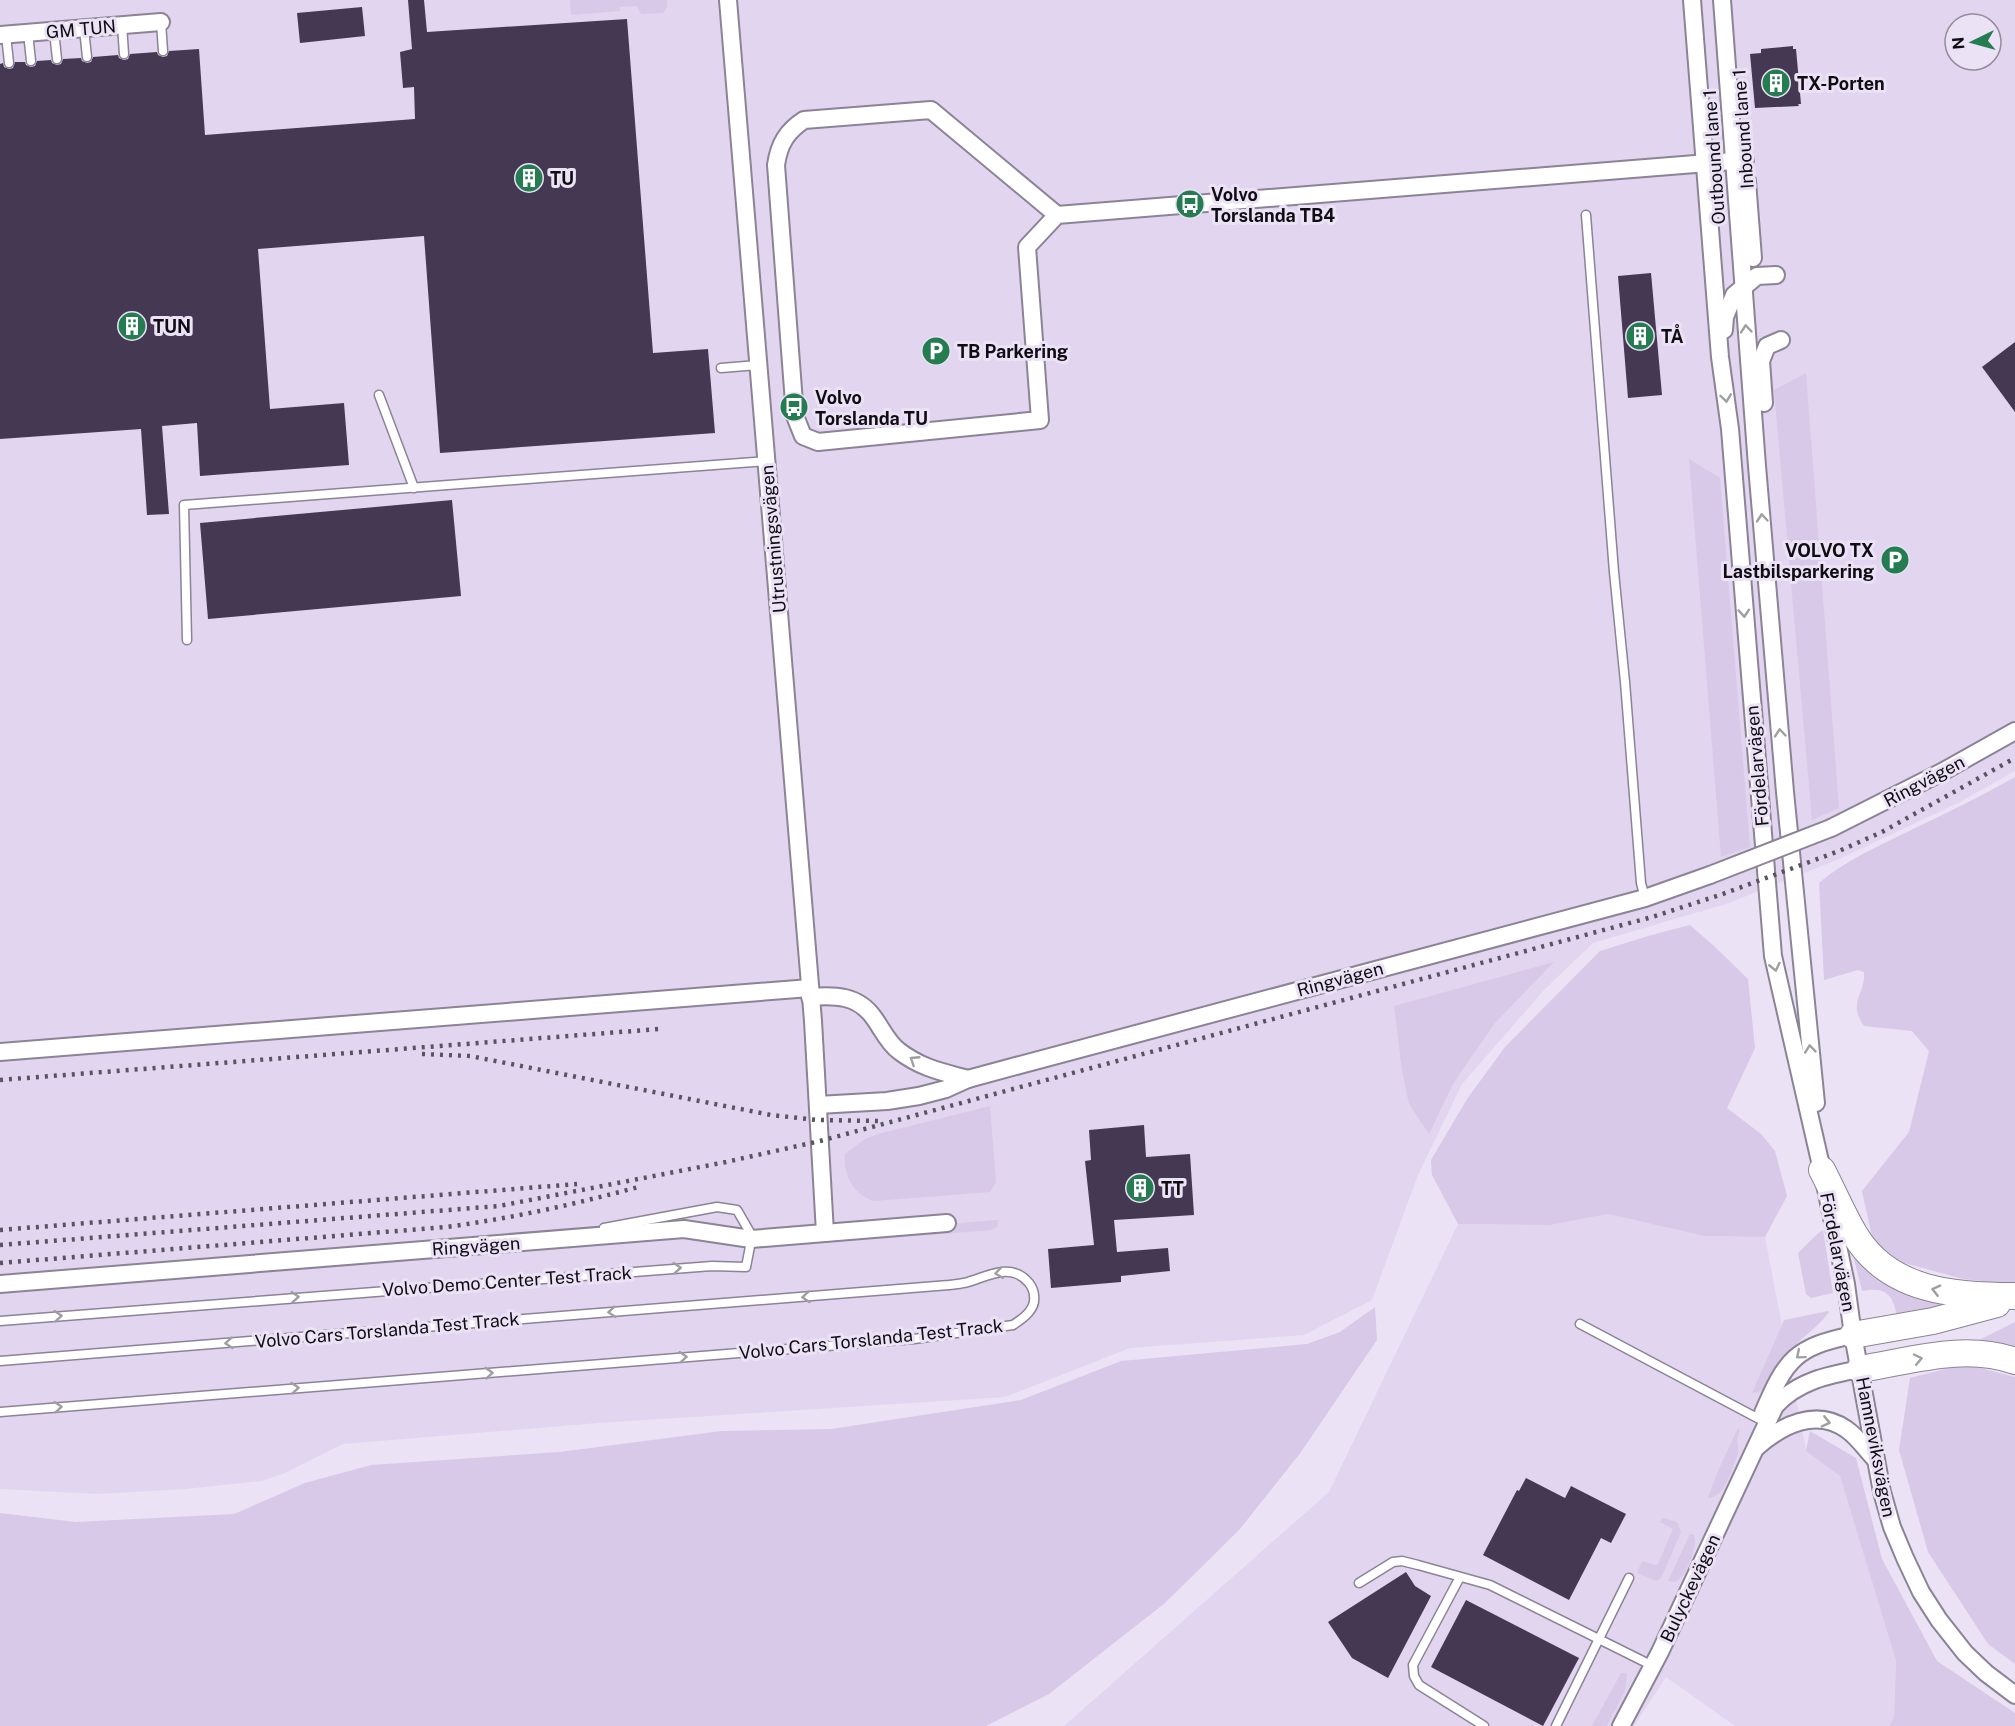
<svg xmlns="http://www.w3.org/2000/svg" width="2015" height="1726" font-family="'Public Sans',sans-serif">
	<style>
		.built { fill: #e2d5f0; fill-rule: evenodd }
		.green { fill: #d8c9e8 }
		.building { fill: #453853 }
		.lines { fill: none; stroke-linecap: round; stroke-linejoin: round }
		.lane-casing { stroke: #8c8396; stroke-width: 11 }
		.street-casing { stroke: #8c8396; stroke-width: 20 }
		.primary-casing { stroke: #8c8396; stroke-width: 28 }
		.lane { stroke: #fff; stroke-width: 8 }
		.street { stroke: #fff; stroke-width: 16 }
		.primary { stroke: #fff; stroke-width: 26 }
		.rail { stroke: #59535e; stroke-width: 4.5; stroke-dasharray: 3 6; stroke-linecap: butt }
		.street-bridge-casing { stroke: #8c8396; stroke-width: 20; stroke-linecap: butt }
		.street-bridge { stroke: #fff; stroke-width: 16 }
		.oneway { stroke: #9f9ea1 }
		.labels { text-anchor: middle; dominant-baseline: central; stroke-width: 6; stroke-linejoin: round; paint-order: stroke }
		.street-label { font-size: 18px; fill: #100c13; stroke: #ebe2f6 }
		.poi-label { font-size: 18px; font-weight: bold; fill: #100c13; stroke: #ebe2f6; text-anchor: start }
	</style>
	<rect width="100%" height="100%" fill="#ebe2f6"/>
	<g class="built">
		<path d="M0 0H2015V771L1960 802 1839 859 1729 903 1593 943 1544 990 1462 1084 1418 1175 1372 1300 1304 1335 1130 1348 1005 1397 598 1423 343 1444 285 1473 262 1481 185 1489 99 1494 0 1489ZM1955 24H1991V60H1955Z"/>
		<path d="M1608 1214 1704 1236 1765 1237 1806 1450 1840 1476 1896 1661 1894 1717 1889 1726H1735L1666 1677 1634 1726H1064L1329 1492 1458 1224 1550 1225Z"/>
	</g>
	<g class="green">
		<path d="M570 0H667V7L663 13 641 14 637 6 620 7V11L571 15Z"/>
		<path d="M1806 373 1839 808 1812 820 1774 390Z"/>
		<path d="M1689 459 1720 478 1750 847 1721 857Z"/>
		<path d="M2015 777V1285L1963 1279 1901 1262 1873 1241 1862 1191 1909 1132 1929 1051 1912 1031 1864 1026C1847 1002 1866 994 1864 972L1858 970 1824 980 1819 883C1846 860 1877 847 1907 832 1944 814 1980 797 2015 777Z"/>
		<path d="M1690 925 1714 946 1748 979 1755 1048 1727 1108 1761 1134 1775 1151 1787 1196 1765 1237 1704 1236 1608 1214 1550 1225 1458 1224 1432 1175 1431 1160 1467 1099 1505 1047 1600 951 1648 936Z"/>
		<path d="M1554 962 1495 1023 1454 1082 1429 1134 1409 1104 1402 1071 1394 1006Z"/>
		<path d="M990 1106 996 1182 990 1192 874 1201C853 1195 843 1174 845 1154L865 1139 878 1134Z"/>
		<path d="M998 1220 997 1227 991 1230 879 1239 878 1231 883 1229Z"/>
		<path d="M1823 1230 1833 1293 1811 1298 1806 1294 1798 1253C1804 1248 1817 1233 1823 1230Z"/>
		<path d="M1855 1253 1945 1303 1946 1305 1897 1317C1893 1293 1885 1287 1862 1291L1853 1255Z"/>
		<path d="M1375 1307 1377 1340 1301 1452 1240 1529 1165 1603 1049 1694 986 1726H0V1513L76 1522 234 1514 305 1483 371 1465 559 1452 722 1431 831 1429 1021 1400 1121 1361 1307 1344 1340 1332Z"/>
		<path d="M1828 1311 1829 1312C1817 1329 1798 1339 1786 1356 1776 1369 1771 1392 1752 1393L1784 1320Z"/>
		<path d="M2015 1322V1347L1979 1340Z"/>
		<path d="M1965 1364 2015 1377V1664L1988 1644 1928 1552 1899 1450 1910 1378Z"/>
		<path d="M1738 1428 1740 1430C1734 1443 1741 1446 1737 1457 1731 1470 1725 1498 1708 1498L1718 1471Z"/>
		<path d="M1810 1431 1856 1458 1882 1559 1937 1661 2015 1713V1726H1889L1894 1717 1896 1661 1840 1476 1806 1451Z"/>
		<path d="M1663 1518 1677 1522 1681 1532 1663 1574 1661 1578 1656 1581 1637 1573 1642 1561 1655 1565 1658 1564 1673 1529 1660 1522Z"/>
		<path d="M1690 1534 1694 1535C1698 1545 1687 1574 1678 1580 1674 1583 1672 1581 1668 1581Z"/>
		<path d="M1621 1673H1625L1627 1675 1625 1691 1607 1726H1592Z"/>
	</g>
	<g class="building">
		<path d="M408 0H424L427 32 627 19 653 353 708 349 715 433 440 453 424 236 258 249 270 409 344 403 349 465 200 476 197 423 162 426 169 514 147 515 141 429 0 439V64L3 63 4 67 9 69 13 68 15 62H25L26 65 31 67 35 66 37 61 51 60 52 63 57 65 61 64 63 59 81 58 82 61 87 63 91 62 93 57 118 55 119 58 124 60 128 59 130 54 157 52 158 55 163 57 167 56 169 51 199 49 205 135 415 119 414 87 403 88 400 52 412 49Z"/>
		<path d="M362 7 365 36 300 43 297 13Z"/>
		<path d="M1793 46V49H1796L1801 104H1798L1799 106 1755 108 1750 54 1761 53V49Z"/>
		<path d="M1651 273 1662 395 1628 398 1618 276Z"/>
		<path d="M2015 342V412L1982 367Z"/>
		<path d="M452 500 461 596 208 619 200 523Z"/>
		<path d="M1144 1125 1146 1157 1190 1154 1194 1215 1114 1220 1117 1252 1168 1248 1170 1271 1121 1276V1282L1051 1288 1048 1249 1094 1245 1085 1161 1091 1160 1089 1130Z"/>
		<path d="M1526 1478 1565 1498 1571 1486 1626 1514 1611 1543 1601 1538 1569 1600 1483 1555 1517 1490 1519 1491Z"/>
		<path d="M1406 1572 1415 1586 1431 1596 1388 1678 1352 1658 1328 1622Z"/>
		<path d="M1466 1600 1579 1658 1543 1726 1431 1667Z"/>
	</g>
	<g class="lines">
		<g class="lane-casing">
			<g id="lane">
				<path d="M161 22 163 51"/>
				<path d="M122 25 124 54"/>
				<path d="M84 29 87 57"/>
				<path d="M54 31 57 59"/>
				<path d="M28 33 31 61"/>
				<path d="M6 35 9 63"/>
				<path d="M1586 215 1614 572 1625 682 1641 883 1645 898"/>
				<path d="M721 368 758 365"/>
				<path d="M379 395 414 488"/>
				<path d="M187 640 184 505 766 461"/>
				<path d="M0 1321 712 1266 746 1267 752 1236 737 1210 717 1207 604 1228"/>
				<path d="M1580 1324 1761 1420"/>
				<path d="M0 1361 949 1285C955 1284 962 1284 968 1282 988 1276 1012 1262 1029 1283 1032 1287 1034 1291 1034 1296 1036 1309 1024 1318 1013 1325L914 1339 0 1412"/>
				<path d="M1460 1577 1413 1665 1414 1676 1419 1685 1484 1726"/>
				<path d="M1359 1583 1393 1562 1402 1561 1418 1565 1490 1585 1653 1666"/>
				<path d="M1556 1726 1629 1578"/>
			</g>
		</g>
		<g class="street-casing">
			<g id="street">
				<path d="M728 0 813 1021 825 1233"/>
				<path d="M1692 0 1720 357 1730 429 1773 956 1822 1170 1846 1284 1853 1335 1882 1492 1892 1527 1905 1558 1921 1592 1939 1620 1965 1653 1986 1673 2015 1695"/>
				<path d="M1722 0 1757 466 1785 792 1816 1103"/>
				<path d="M0 35 161 22"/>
				<path d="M1747 181 1753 258"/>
				<path d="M1057 215 931 110 804 120C787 131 779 144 776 165L795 416 803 436 818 442 1040 420 1027 247 1057 215 1745 160"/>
				<path d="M1724 330 1725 317 1734 295 1757 276 1776 275"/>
				<path d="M1764 403 1761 361 1767 346 1781 340"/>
				<path d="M1831 828 1942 772 2015 731"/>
				<path d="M810 997C835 995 858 995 874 1018 882 1029 888 1043 899 1051 921 1068 942 1072 968 1079"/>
				<path d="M0 1052 810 988"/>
				<path d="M818 1105 887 1101 919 1096 946 1089 968 1079 1016 1066 1645 898 1710 875"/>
				<path d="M0 1284 684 1229 751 1239 947 1223"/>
				<path d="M1763 1413C1786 1359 1795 1347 1853 1335"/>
				<path d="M1757 1447C1782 1425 1816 1408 1846 1429 1858 1437 1866 1450 1876 1460"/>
				<path d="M1621 1726 1660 1652 1775 1406C1798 1381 1828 1375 1860 1369"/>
			</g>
		</g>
		<g class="primary-casing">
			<g id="primary">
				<path d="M1822 1170C1833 1191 1843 1215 1855 1235 1889 1292 1956 1296 2015 1296"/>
				<path d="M1853 1335 1933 1321 1997 1304"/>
				<path d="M1860 1369C1911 1361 1964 1343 2015 1361"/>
			</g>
		</g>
		<use href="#lane" class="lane"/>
		<use href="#street" class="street"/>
		<use href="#primary" class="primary"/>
		<g class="rail">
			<path d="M422 1054 470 1056 771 1115 817 1120 878 1121"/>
			<path d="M0 1080 659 1029"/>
			<path d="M0 1230 577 1184"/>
			<path d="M0 1245 499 1206 726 1162 820 1141 1652 917 1720 895 1839 851 1882 832 2015 758"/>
			<path d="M0 1263 446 1227C514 1218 576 1204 642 1186"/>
		</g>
		<g class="street-bridge-casing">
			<path id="street-bridge" d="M1710 875 1831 828"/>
		</g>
		<use href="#street-bridge" class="street-bridge"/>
	</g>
	<defs><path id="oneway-chevron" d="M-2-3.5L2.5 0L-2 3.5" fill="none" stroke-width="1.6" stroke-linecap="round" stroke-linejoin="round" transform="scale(1.5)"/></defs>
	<g class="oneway">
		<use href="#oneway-chevron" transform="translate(1746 329) rotate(-95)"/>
		<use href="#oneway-chevron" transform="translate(1726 398) rotate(82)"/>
		<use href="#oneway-chevron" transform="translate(1762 518) rotate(-95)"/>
		<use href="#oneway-chevron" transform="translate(1744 613) rotate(86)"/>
		<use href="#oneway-chevron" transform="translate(1780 733) rotate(-95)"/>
		<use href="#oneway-chevron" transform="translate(1775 967) rotate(77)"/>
		<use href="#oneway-chevron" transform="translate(1810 1049) rotate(-96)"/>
		<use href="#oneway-chevron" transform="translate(914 1060) rotate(-147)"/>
		<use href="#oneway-chevron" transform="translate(677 1268) rotate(-4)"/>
		<use href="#oneway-chevron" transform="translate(999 1273) rotate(172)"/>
		<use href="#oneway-chevron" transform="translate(1936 1290) rotate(-166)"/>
		<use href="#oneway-chevron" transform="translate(295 1297) rotate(-5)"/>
		<use href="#oneway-chevron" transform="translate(806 1297) rotate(175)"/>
		<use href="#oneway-chevron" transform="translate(612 1312) rotate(175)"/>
		<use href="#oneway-chevron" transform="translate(58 1316) rotate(-5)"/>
		<use href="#oneway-chevron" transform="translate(229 1343) rotate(175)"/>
		<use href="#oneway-chevron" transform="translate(1800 1355) rotate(140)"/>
		<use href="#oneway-chevron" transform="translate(683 1357) rotate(-5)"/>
		<use href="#oneway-chevron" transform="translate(1918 1359) rotate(-12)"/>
		<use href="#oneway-chevron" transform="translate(489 1373) rotate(-5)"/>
		<use href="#oneway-chevron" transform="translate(295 1388) rotate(-5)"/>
		<use href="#oneway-chevron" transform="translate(58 1407) rotate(-5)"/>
		<use href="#oneway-chevron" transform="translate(1826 1422) rotate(13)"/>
	</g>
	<defs>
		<g id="building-disc" transform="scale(1.5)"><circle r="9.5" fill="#257c50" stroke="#ebe2f6"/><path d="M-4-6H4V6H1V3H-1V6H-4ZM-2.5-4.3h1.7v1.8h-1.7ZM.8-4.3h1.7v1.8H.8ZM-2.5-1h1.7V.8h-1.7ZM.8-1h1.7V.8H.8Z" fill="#fff"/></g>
		<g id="bus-disc" transform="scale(1.5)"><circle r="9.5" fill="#257c50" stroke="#ebe2f6"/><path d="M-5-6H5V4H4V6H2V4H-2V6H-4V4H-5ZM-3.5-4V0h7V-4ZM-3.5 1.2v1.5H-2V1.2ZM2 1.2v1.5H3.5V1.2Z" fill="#fff"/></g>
		<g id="parking-disc" transform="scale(1.5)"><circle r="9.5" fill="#257c50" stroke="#ebe2f6"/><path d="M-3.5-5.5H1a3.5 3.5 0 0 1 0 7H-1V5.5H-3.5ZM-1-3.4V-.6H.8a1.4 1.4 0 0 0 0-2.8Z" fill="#fff"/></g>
	</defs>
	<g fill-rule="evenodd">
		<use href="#building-disc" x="1776" y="83"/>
		<use href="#building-disc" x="529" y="178"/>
		<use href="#bus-disc" x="1190" y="204"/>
		<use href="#building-disc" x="132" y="326"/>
		<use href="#building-disc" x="1640" y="336"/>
		<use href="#parking-disc" x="936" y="351"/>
		<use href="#bus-disc" x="794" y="407"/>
		<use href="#parking-disc" x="1895" y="560"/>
		<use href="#building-disc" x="1140" y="1188"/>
	</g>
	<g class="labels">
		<g class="street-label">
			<text transform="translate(81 29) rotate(-5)">GM TUN</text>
			<text transform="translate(1743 129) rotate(-94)">Inbound lane 1</text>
			<text transform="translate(1714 157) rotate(-94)">Outbound lane 1</text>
			<text transform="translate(773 539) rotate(-95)">Utrustningsvägen</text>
			<text transform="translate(1757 766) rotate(-95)">Fördelarvägen</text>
			<text transform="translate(1924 781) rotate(-28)">Ringvägen</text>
			<text transform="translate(1340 979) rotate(-15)">Ringvägen</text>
			<text transform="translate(476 1246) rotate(-4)">Ringvägen</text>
			<text transform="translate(1838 1252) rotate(79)">Fördelarvägen</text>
			<text transform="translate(507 1281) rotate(-4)">Volvo Demo Center Test Track</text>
			<text transform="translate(387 1330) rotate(-5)">Volvo Cars Torslanda Test Track</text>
			<text transform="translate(871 1339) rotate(-6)">Volvo Cars Torslanda Test Track</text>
			<text transform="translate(1876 1447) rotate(79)">Hamneviksvägen</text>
			<text transform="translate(1690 1588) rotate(-65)">Bulyckevägen</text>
		</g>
		<g class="poi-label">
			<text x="1797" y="83">TX-Porten</text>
			<text x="550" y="178">TU</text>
			<text x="1211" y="194">Volvo<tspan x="1211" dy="21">Torslanda TB4</tspan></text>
			<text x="153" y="326">TUN</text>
			<text x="1661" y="336">TÅ</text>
			<text x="957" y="351">TB Parkering</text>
			<text x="815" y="397">Volvo<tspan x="815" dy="21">Torslanda TU</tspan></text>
			<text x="1874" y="550" text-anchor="end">VOLVO TX<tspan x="1874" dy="21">Lastbilsparkering</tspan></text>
			<text x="1161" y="1188">TT</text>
		</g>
	</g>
	<g transform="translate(1973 42) rotate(265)"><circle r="28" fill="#ebe2f6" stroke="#938c9b" stroke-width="1.5"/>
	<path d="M0-4.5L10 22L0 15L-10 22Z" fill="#257c50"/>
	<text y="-9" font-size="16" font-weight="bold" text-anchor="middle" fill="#100c13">N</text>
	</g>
</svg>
